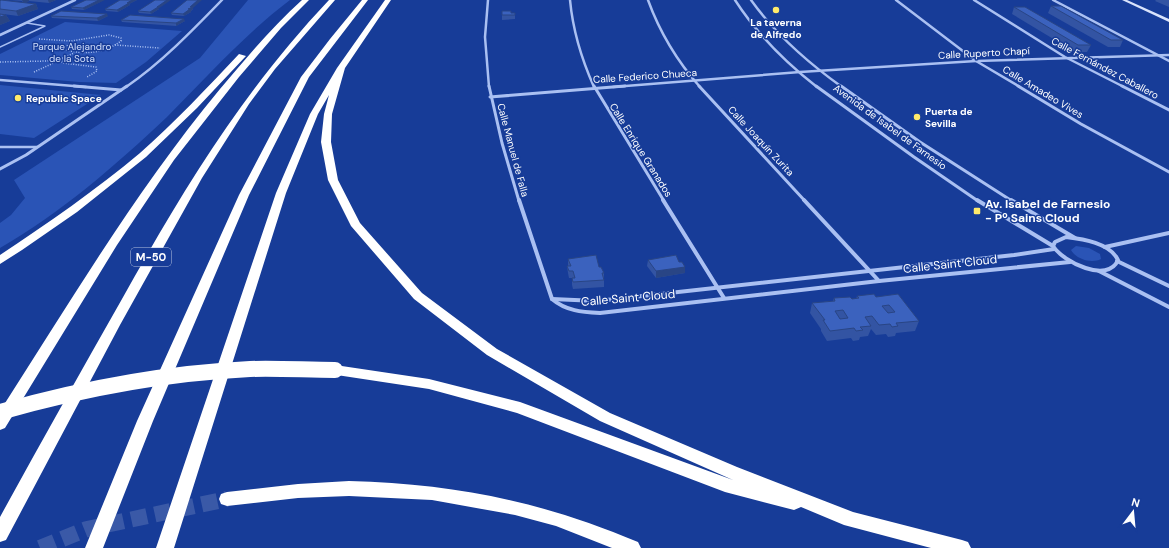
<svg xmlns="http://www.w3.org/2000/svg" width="1169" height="548" font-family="'DM Sans',sans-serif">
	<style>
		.green { fill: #2a54b6 }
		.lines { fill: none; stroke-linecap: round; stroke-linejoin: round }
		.highway-tunnel { stroke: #3a59a7; stroke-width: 16; stroke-dasharray: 16 8; stroke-linecap: butt }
		.path { stroke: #aac0f2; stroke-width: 1.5; stroke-dasharray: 1 1.5; stroke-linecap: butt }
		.lane-far1 { stroke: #aac0f2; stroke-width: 1.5 }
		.lane { stroke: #aac0f2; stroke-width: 2.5 }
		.street-far2 { stroke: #aac0f2; stroke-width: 2.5 }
		.street-far1 { stroke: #aac0f2; stroke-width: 3 }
		.street { stroke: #aac0f2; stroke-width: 4 }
		.secondary { fill: #d9e3fc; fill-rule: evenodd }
		.highway { fill: #fff; fill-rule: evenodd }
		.highway-bridge { stroke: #fff; stroke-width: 16 }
		.wall { fill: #3354a3 }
		.shaded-wall { fill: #294585 }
		.building { fill: #3b62be; stroke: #294585; fill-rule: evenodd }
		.poi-dot { fill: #ffea6b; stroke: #173c98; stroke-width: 1.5 }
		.labels { text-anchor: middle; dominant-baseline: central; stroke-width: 3; stroke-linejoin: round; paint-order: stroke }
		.far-poi-label { font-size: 10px; font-weight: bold; fill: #fff; stroke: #173c98; text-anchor: start }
		.far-park-label { font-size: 10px; fill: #d2dffc; stroke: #173c98 }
		.far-street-label { font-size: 10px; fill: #fff; stroke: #173c98 }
		.shield { fill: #173c98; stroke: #b9c4e0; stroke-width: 1 }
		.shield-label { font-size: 11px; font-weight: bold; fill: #fff }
		.poi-label { font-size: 12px; font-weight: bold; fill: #fff; stroke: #173c98; text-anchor: start }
		.street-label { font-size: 12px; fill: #fff; stroke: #173c98 }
	</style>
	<rect width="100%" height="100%" fill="#173c98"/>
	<g class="green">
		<path d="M248 0H290C245 34 207 77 167 117 116 165 61 213 0 248V223L11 215 25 198 14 180 200 58Z"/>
		<path d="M65 22 182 31 146 62 116 83 79 82 0 75V54Z"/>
		<path d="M0 85 101 95 34 138 0 134Z"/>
		<path d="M1076 246 1089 248 1100 254 1101 259C1091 264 1076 259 1071 250Z"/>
	</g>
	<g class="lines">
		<path class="highway-tunnel" d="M40 548 87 529 227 499"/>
		<g class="path">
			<path d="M39 39 71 41 109 35 121 38V41C105 53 85 55 66 50L64 48 72 42"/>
			<path d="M115 45 160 48"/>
			<path d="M63 58 74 53"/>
			<path d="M0 62 47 61 63 58 61 61 63 63 96 67 97 71 87 77"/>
			<path d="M34 72 58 61"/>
		</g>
		<path class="lane-far1" d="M0 47 45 26 27 23"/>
		<path class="lane" d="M0 147H37"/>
		<g class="street-far2">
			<path d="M488 0 485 37 489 87"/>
			<path d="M570 0C573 32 581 58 594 87"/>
			<path d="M648 0C660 33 677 61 700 87"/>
			<path d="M735 0C757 34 785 62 817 87"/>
			<path d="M751 0C776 35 807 62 842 87"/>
			<path d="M896 0 976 61 1020 87"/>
			<path d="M974 0 1065 57 1124 87"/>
			<path d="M1053 0 1169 61"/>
			<path d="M0 35 75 0"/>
			<path d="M0 80 86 87"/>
			<path d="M126 87C161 63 192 31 222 0"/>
			<path d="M613 87 800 72 976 61 1169 55"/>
		</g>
		<g class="street-far1">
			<path d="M74 86 121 90"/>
			<path d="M489 86 502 143 519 201"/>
			<path d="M594 86 664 201"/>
			<path d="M699 86 805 201"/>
			<path d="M816 86 914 157 978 201"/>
			<path d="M841 86 920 142 1012 201"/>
			<path d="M1018 86 1081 124 1169 172"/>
			<path d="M1122 86 1169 110"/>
			<path d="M490 97 625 86"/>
			<path d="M0 169 26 155 127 86"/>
		</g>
		<g class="street">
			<path d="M519 200 552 299C566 311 582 312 600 313L879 281 1070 262"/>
			<path d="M663 200 724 298"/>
			<path d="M804 200 879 281"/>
			<path d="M977 200 1053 246"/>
			<path d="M1011 200 1075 238"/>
			<path d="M1066 237C1083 239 1110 243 1118 260 1108 284 1063 262 1053 246L1055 242Z"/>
			<path d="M1105 247 1169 233"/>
			<path d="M1117 261 1169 286"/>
			<path d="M1099 271 1169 307"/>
			<path d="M552 299 597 301 1014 255 1054 249"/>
		</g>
		<path class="secondary" d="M1122 0H1127L1169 19V22Z"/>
		<g class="highway">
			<path d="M302 0H309L281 28 239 77 174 160 117 245 5 428 0 430V411C70 302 137 189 220 89 246 58 272 27 302 0Z"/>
			<path d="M329 0H335L275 69 249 104 202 178 120 325 6 540 0 542V517C40 444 81 371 122 299 183 190 243 91 329 0Z"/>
			<path d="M362 0H368L309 77 249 195 153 421 103 548H85L137 421 239 195 301 77 330 39Z"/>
			<path d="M385 0H391L345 68 332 114 331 142 338 180 360 223 422 293 497 349 610 413 737 467 853 512 962 540 968 542 971 548H931L844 525 801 507 794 510 725 492 517 413 429 389 330 374 328 370 330 366 335 365 429 379 520 402 733 480 600 421 487 355 414 299 351 226 328 180 321 142 324 114 329 95 318 114 286 193 174 548H156L276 193 310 114 337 68Z"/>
			<path d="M239 54 246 56 197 108 146 157 77 212 22 250 0 264V255C48 223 96 190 140 153 175 122 207 88 239 54Z"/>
			<path d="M349 481C456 484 540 501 638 542L641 548H612L556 526 515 515 432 500 349 496 298 498 227 506 221 504 219 499 221 494 227 492 298 484Z"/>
		</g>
		<path class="highway-bridge" d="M0 412C81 389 166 373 250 369 278 368 307 370 335 370"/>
	</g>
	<g class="wall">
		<path d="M9 0H56L49 3 29 1 25 3 36 4 38 9 18 16 3 14 6 15 10 21 0 25V1L23 3 22 1Z"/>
		<path d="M120 0H137L129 4 130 5 118 12 106 11 105 9Z"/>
		<path d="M1156 0H1169V7L1155 1Z"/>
		<path d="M102 1 84 10 72 9 71 7Z"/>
		<path d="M1051 6 1123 40 1120 47H1108L1048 13Z"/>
		<path d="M1014 7 1091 45 1087 52H1075L1012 14Z"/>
		<path d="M193 8V9L191 11V12L184 16 172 15 171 13Z"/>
		<path d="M158 9H159L151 14 139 13 138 11Z"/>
		<path d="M511 13H515V19L502 20V15Z"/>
		<path d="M51 16H108L98 21 52 18Z"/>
		<path d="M121 20 185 21 176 26 122 22Z"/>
		<path d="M568 259 599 267 604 273V287L573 289 572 285V278H573H569L568 273 567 266H568Z"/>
		<path d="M648 260 679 262 685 273 656 278 647 266Z"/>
		<path d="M857 296 876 297 919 321 915 331 896 333 895 336 888 337 886 334 876 335 871 329 868 336 860 337 859 340 853 341 851 338 827 341 821 331V329L810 313 812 303 833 301 834 298 852 299H856Z"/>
	</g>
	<g class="shaded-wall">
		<path d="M22 0H29V1L24 4Z"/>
		<path d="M48 0H56L49 3Z"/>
		<path d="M99 0H105L84 10 83 8Z"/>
		<path d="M132 0H137L129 4 130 5 118 12 117 10Z"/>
		<path d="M167 0H171L158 9H159L151 14 150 12Z"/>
		<path d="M198 0H202L193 8V9L191 11V12L184 16 183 14Z"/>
		<path d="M36 4 38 9 18 16 16 11Z"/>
		<path d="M107 14 108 16 98 21 97 18Z"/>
		<path d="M6 15 10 21 0 25V17Z"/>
		<path d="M184 19 185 21 176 26V23Z"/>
		<path d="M685 267V273L656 278V271Z"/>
	</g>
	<g class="building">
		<path d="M1 0 36 4 16 11 0 9V1Z"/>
		<path d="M86 0H99L83 8 71 7Z"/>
		<path d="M120 0H132L127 3H129L117 10 105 9Z"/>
		<path d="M155 0H167L157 7H158L150 12 138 11Z"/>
		<path d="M187 0H198L190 7H193L188 9H190L183 14 171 13Z"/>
		<path d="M1051 6H1061L1123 40H1111Z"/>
		<path d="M1014 7H1025L1091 45H1078Z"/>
		<path d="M61 11 107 14 97 18 51 16Z"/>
		<path d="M502 11H511V13H515V15H502Z"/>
		<path d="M0 14 6 15 0 17Z"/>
		<path d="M130 15 184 19 176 23 121 20Z"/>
		<path d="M596 255 599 267H601L604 273H602L604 280 573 282 572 278H575L573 271H569L567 266H571L568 259Z"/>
		<path d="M676 255 679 262H682L685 267 656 271 648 260Z"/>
		<path d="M874 294 876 297 898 294 919 321 896 323 898 326 892 327 890 324 879 325 872 316 865 317 871 326 860 327 863 330 856 331 854 328 830 331 823 320H825L812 303 835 301 834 298 850 297 852 299 859 298 857 296ZM889 305 895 312 888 313 882 306ZM843 310 848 318 840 319 835 311Z"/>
	</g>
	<g class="poi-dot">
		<circle cx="776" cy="10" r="4"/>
		<circle cx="18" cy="98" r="4"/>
		<circle cx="917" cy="117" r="4"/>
		<rect x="973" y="207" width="8" height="8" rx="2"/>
	</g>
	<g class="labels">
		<g class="far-poi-label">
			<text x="776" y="22" text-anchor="middle">La taverna<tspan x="776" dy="12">de Alfredo</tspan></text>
			<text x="26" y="98">Republic Space</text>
			<text x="925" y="111">Puerta de<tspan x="925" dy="12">Sevilla</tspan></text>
		</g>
		<g class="far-park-label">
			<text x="72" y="46">Parque Alejandro<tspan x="72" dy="12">de la Sota</tspan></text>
		</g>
		<g class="far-street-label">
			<text transform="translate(984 53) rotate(-3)">Calle Ruperto Chapí</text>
			<text transform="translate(1105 68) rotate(28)">Calle Fernández Caballero</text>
			<text transform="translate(645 76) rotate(-4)">Calle Federico Chueca</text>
			<text transform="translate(1043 92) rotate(31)">Calle Amadeo Vives</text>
			<text transform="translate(890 127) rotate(36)">Avenida de Isabel de Farnesio</text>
			<text transform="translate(761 141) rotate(47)">Calle Joaquín Zurita</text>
			<text transform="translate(513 150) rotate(75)">Calle Manuel de Falla</text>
			<text transform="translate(641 150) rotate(58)">Calle Enrique Granados</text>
		</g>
		<rect class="shield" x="131" y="248" width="40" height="18" rx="3"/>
		<g class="shield-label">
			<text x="151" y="257">M-50</text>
		</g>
		<g class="poi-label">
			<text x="985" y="204">Av. Isabel de Farnesio<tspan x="985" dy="14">- Pº Sains Cloud</tspan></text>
		</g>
		<g class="street-label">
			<text transform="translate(950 264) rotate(-6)">Calle Saint Cloud</text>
			<text transform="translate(628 298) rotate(-5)">Calle Saint Cloud</text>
		</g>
	</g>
	<g transform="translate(1133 512) rotate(16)" stroke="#173c98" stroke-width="3" paint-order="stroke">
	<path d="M0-3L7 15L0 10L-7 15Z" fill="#ffffff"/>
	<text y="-6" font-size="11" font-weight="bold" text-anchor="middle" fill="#ffffff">N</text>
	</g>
</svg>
